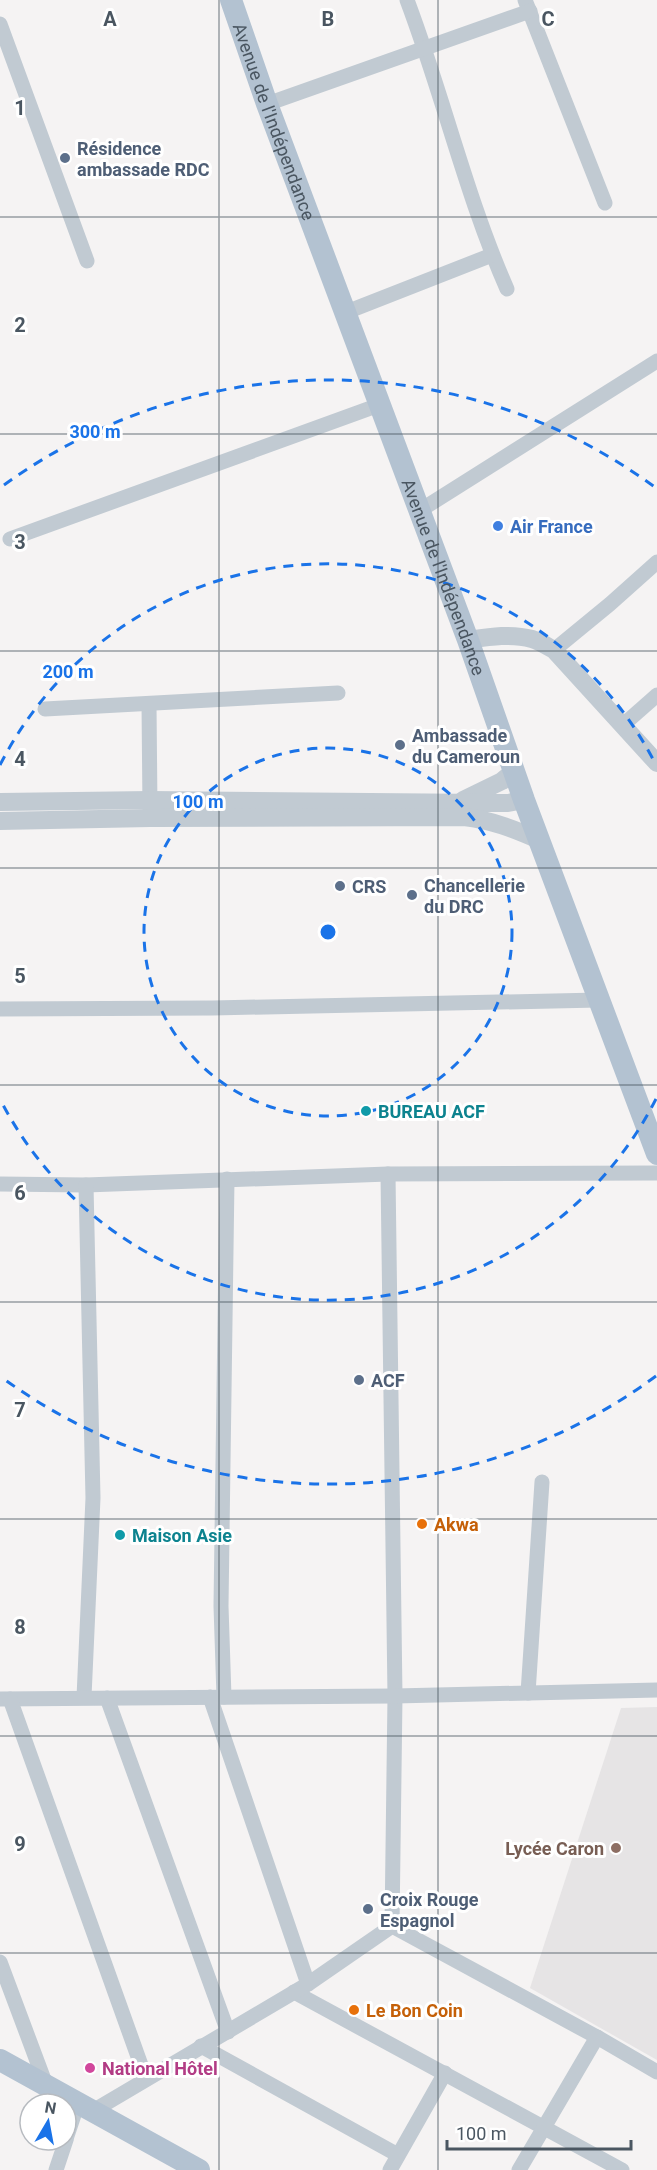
<svg xmlns="http://www.w3.org/2000/svg" width="657" height="2170" font-family="Roboto,sans-serif">
	<style>
		.education { fill: #e6e4e5 }
		.lines { fill: none; stroke-linecap: round; stroke-linejoin: round }
		.minor { stroke: #c1cad2; stroke-width: 15 }
		.tertiary { stroke: #c1cad2; stroke-width: 18 }
		.primary { stroke: #b3c2d1; stroke-width: 22 }
		.grid { fill: none; stroke: #4a5661; stroke-width: 1.5; stroke-opacity: 0.55 }
		.ring { fill: none; stroke: #1a73e8; stroke-width: 3; stroke-dasharray: 10 8 }
		.service-dot { fill: #5c6f8a; stroke: #fff; stroke-width: 2 }
		.shop-dot { fill: #3f7fe0; stroke: #fff; stroke-width: 2 }
		.culture-dot { fill: #0f9aa8; stroke: #fff; stroke-width: 2 }
		.food-dot { fill: #e8710a; stroke: #fff; stroke-width: 2 }
		.education-dot { fill: #8d6e63; stroke: #fff; stroke-width: 2 }
		.hotel-dot { fill: #d1479c; stroke: #fff; stroke-width: 2 }
		.labels { text-anchor: middle; dominant-baseline: central; stroke-width: 6; stroke-linejoin: round; paint-order: stroke }
		.street-label { font-size: 18px; fill: #4a5661; stroke: #fff }
		.service-label { font-size: 18px; font-weight: bold; fill: #4e5e75; stroke: #fff; text-anchor: start }
		.shop-label { font-size: 18px; font-weight: bold; fill: #366cbe; stroke: #fff; text-anchor: start }
		.culture-label { font-size: 18px; font-weight: bold; fill: #0d838f; stroke: #fff; text-anchor: start }
		.food-label { font-size: 18px; font-weight: bold; fill: #c56008; stroke: #fff; text-anchor: start }
		.education-label { font-size: 18px; font-weight: bold; fill: #785e54; stroke: #fff; text-anchor: end }
		.hotel-label { font-size: 18px; font-weight: bold; fill: #b23c85; stroke: #fff; text-anchor: start }
		.grid-label { font-size: 20px; text-anchor: middle; font-weight: bold; fill: #4a5661; stroke: #fff; stroke-width: 6; stroke-linejoin: round; paint-order: stroke }
		.centre { fill: #1a73e8; stroke: #fff; stroke-width: 3 }
		.ring-label { font-size: 18px; text-anchor: middle; font-weight: bold; fill: #1a73e8; stroke: #fff; stroke-width: 6; stroke-linejoin: round; paint-order: stroke }
	</style>
	<rect width="100%" height="100%" fill="#f5f3f3"/>
	<path class="education" d="M657 1707V2060L530 1988 621 1708Z"/>
	<g class="lines">
		<g class="minor">
			<path d="M407 0C443 95 466 196 507 289"/>
			<path d="M525 0 605 203"/>
			<path d="M0 24 87 261"/>
			<path d="M267 104 530 11"/>
			<path d="M344 313 492 255"/>
			<path d="M419 511 657 361"/>
			<path d="M10 539 379 405"/>
			<path d="M554 650 610 604 657 562"/>
			<path d="M149 704 150 809"/>
			<path d="M45 709 338 693"/>
			<path d="M623 725 657 695"/>
			<path d="M0 1009 213 1008 599 1000"/>
			<path d="M388 1174 395 1696 392 1926"/>
			<path d="M0 1184 86 1185 388 1174 657 1173"/>
			<path d="M528 1693 542 1482"/>
			<path d="M84 1697 93 1498 86 1185"/>
			<path d="M210 1697 308 1984"/>
			<path d="M224 1697 221 1606 227 1179"/>
			<path d="M107 1698 228 2032"/>
			<path d="M0 1699 395 1696 657 1690"/>
			<path d="M10 1699 146 2079"/>
			<path d="M392 1926 597 2037 657 2072"/>
			<path d="M0 1962 46 2085"/>
			<path d="M294 1992 622 2170"/>
			<path d="M201 2046 398 2155"/>
			<path d="M93 2111 308 1984 392 1926"/>
			<path d="M66 2139 78 2103"/>
			<path d="M56 2170 66 2140"/>
			<path d="M390 2170 445 2073"/>
			<path d="M519 2170 597 2037"/>
		</g>
		<g class="tertiary">
			<path d="M468 640C488 637 511 633 532 639 539 641 547 646 554 650L657 763"/>
			<path d="M463 800 502 781 514 771"/>
			<path d="M0 802 150 800 485 803H508L524 800"/>
			<path d="M0 821 150 818 464 817C491 820 514 829 539 840"/>
		</g>
		<g class="primary">
			<path id="s1" d="M231 0 267 104 468 640 524 800 657 1154"/>
			<path d="M0 2060 199 2170"/>
		</g>
	</g>
	<path class="grid" d="M219 0V2170M438 0V2170M0 217H657M0 434H657M0 651H657M0 868H657M0 1085H657M0 1302H657M0 1519H657M0 1736H657M0 1953H657"/>
	<g class="ring">
		<circle cx="328" cy="932" r="184"/>
		<path d="M656 1099A368 368 0 0 1 0 1099M0 765A368 368 0 0 1 656 765"/>
		<path d="M656 1376A552 552 0 0 1 4 1379M4 485A552 552 0 0 1 656 488"/>
	</g>
	<g class="service-dot">
		<circle cx="65" cy="158" r="6"/>
		<circle cx="400" cy="745" r="6"/>
		<circle cx="340" cy="886" r="6"/>
		<circle cx="412" cy="895" r="6"/>
		<circle cx="359" cy="1380" r="6"/>
		<circle cx="368" cy="1909" r="6"/>
	</g>
	<circle class="shop-dot" cx="498" cy="526" r="6"/>
	<g class="culture-dot">
		<circle cx="366" cy="1111" r="6"/>
		<circle cx="120" cy="1535" r="6"/>
	</g>
	<g class="food-dot">
		<circle cx="422" cy="1524" r="6"/>
		<circle cx="354" cy="2010" r="6"/>
	</g>
	<circle class="education-dot" cx="616" cy="1848" r="6"/>
	<circle class="hotel-dot" cx="90" cy="2068" r="6"/>
	<g class="labels">
		<g class="street-label">
			<text stroke="none"><textPath href="#s1" startOffset="129">Avenue de l'Indépendance</textPath></text>
			<text stroke="none"><textPath href="#s1" startOffset="615">Avenue de l'Indépendance</textPath></text>
		</g>
		<g class="service-label">
			<text x="77" y="148">Résidence<tspan x="77" dy="21">ambassade RDC</tspan></text>
			<text x="412" y="735">Ambassade<tspan x="412" dy="21">du Cameroun</tspan></text>
			<text x="424" y="885">Chancellerie<tspan x="424" dy="21">du DRC</tspan></text>
			<text x="352" y="886">CRS</text>
			<text x="371" y="1380">ACF</text>
			<text x="380" y="1899">Croix Rouge<tspan x="380" dy="21">Espagnol</tspan></text>
		</g>
		<g class="shop-label">
			<text x="510" y="526">Air France</text>
		</g>
		<g class="culture-label">
			<text x="378" y="1111">BUREAU ACF</text>
			<text x="132" y="1535">Maison Asie</text>
		</g>
		<g class="food-label">
			<text x="434" y="1524">Akwa</text>
			<text x="366" y="2010">Le Bon Coin</text>
		</g>
		<g class="education-label">
			<text x="604" y="1848">Lycée Caron</text>
		</g>
		<g class="hotel-label">
			<text x="102" y="2068">National Hôtel</text>
		</g>
	</g>
	<g class="grid-label">
		<text x="110" y="26">A</text>
		<text x="328" y="26">B</text>
		<text x="548" y="26">C</text>
		<text x="20" y="115">1</text>
		<text x="20" y="332">2</text>
		<text x="20" y="549">3</text>
		<text x="20" y="766">4</text>
		<text x="20" y="983">5</text>
		<text x="20" y="1200">6</text>
		<text x="20" y="1417">7</text>
		<text x="20" y="1634">8</text>
		<text x="20" y="1851">9</text>
	</g>
	<circle cx="328" cy="932" r="9" class="centre"/>
	<g class="ring-label">
		<text x="95" y="438">300 m</text>
		<text x="68" y="678">200 m</text>
		<text x="198" y="808">100 m</text>
	</g>
	<g transform="translate(48 2122) rotate(10)"><circle r="28" fill="#ffffff" stroke="#b7bbc0" stroke-width="1.5"/>
	<path d="M0-4.5L10 22L0 15L-10 22Z" fill="#1a73e8"/>
	<text y="-9" font-size="16" font-weight="bold" text-anchor="middle" fill="#4a5661">N</text>
	</g>
	<path d="M447 2140v9h184v-9" fill="none" stroke="#4a5661" stroke-width="3"/>
	<text x="456" y="2140" font-size="18" fill="#4a5661" stroke="#ffffff" stroke-width="4.5" paint-order="stroke">100 m</text>
</svg>
